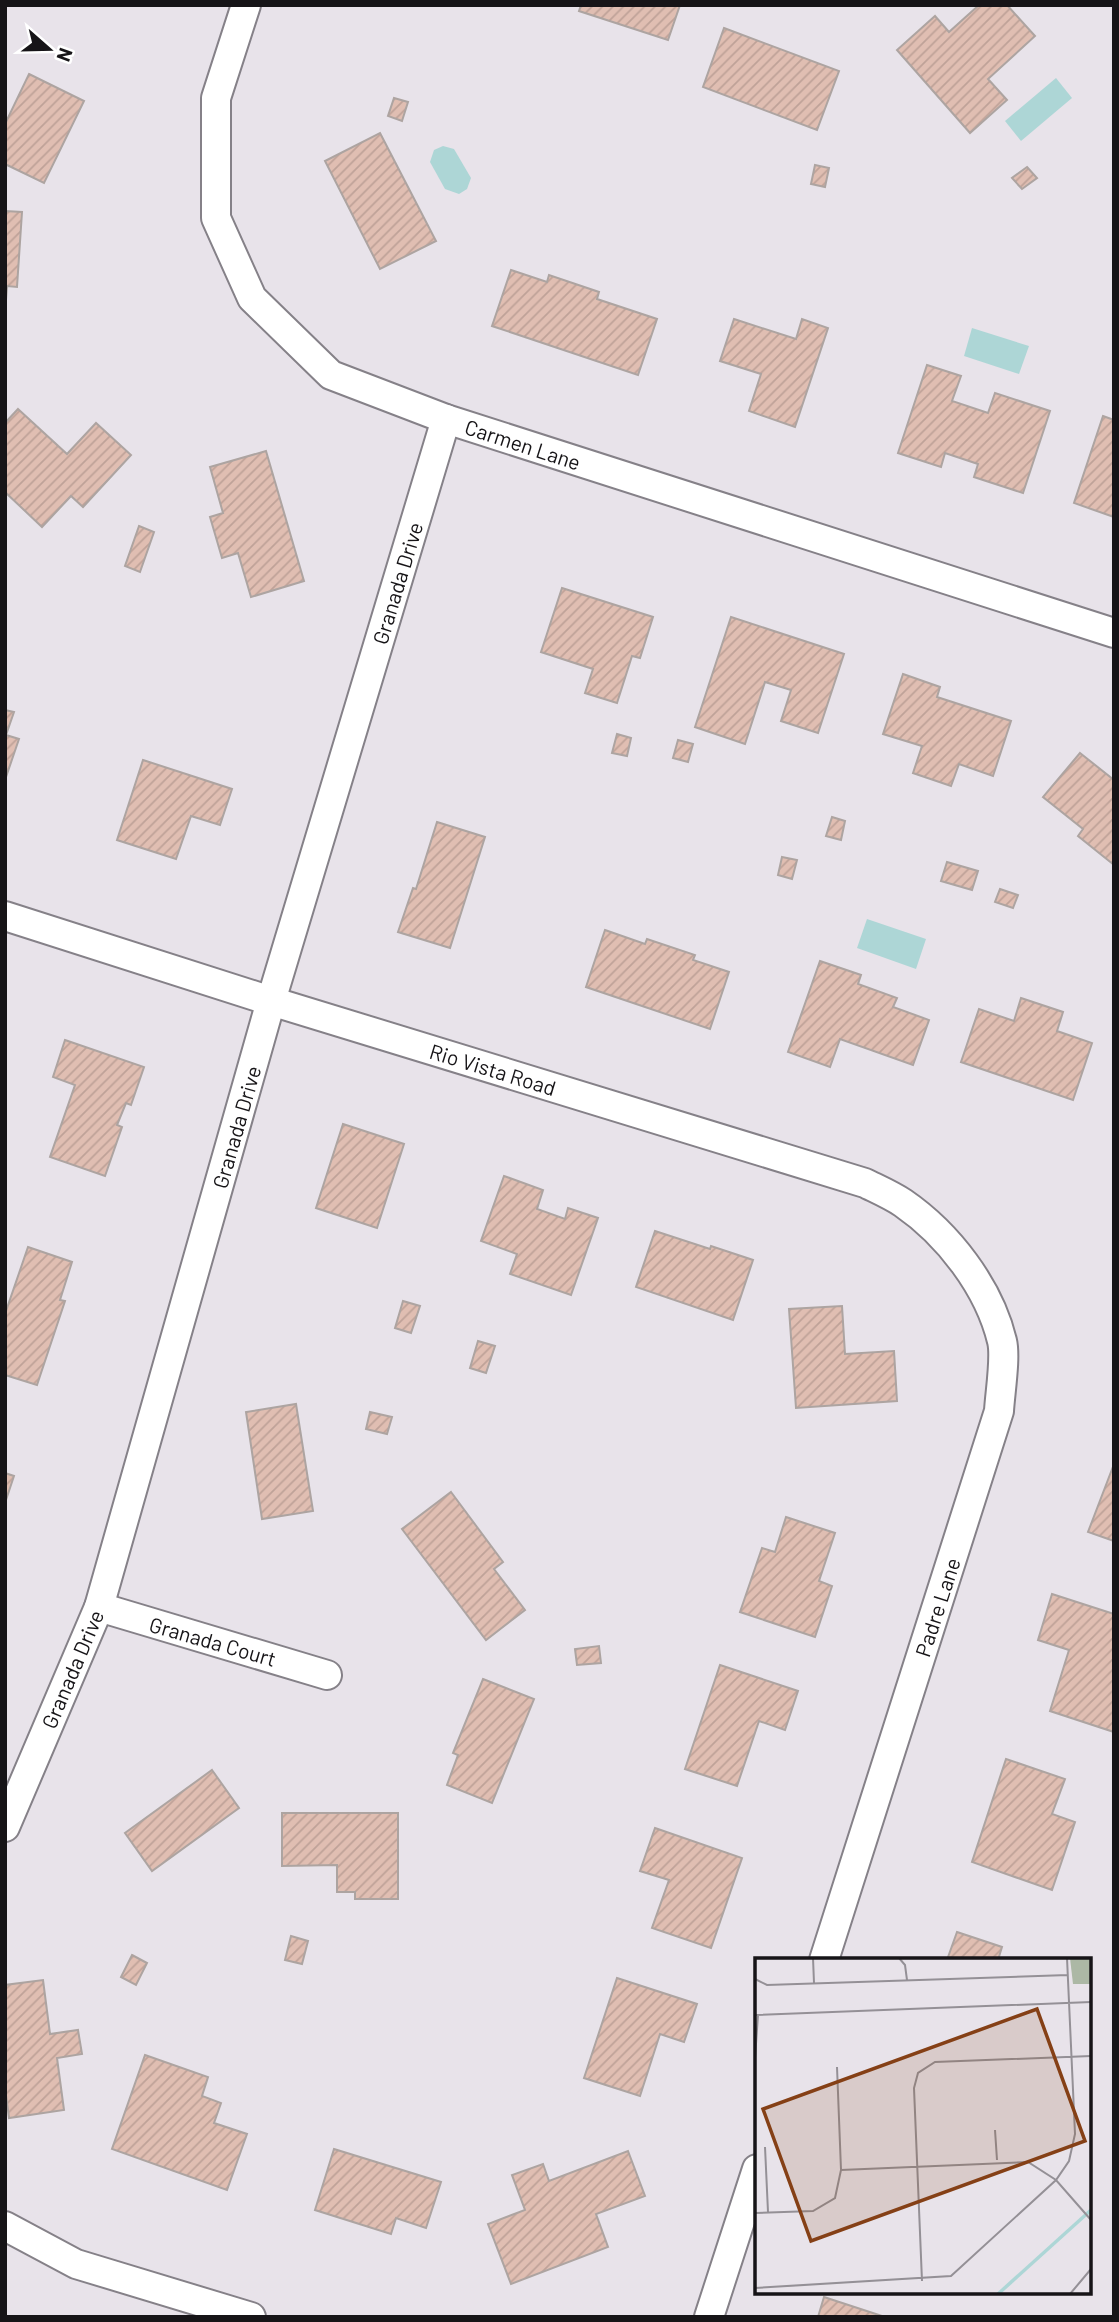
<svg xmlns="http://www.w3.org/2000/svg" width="1119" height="2322" font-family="Barlow,sans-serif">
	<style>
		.water { fill: #add6d6 }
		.building { fill: url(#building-hatch); stroke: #ada4a1; stroke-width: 2 }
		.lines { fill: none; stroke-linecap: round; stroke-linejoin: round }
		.minor-casing { stroke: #858188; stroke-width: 32 }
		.minor { stroke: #fff; stroke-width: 28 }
		.labels { text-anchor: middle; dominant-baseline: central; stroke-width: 6; stroke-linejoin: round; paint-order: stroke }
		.street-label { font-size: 21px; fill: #161417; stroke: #fff }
		.inset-river { fill: none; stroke: #add6d6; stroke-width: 3.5 }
		.inset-road { fill: none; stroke: #949096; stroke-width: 2 }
		.view { fill: #854016; fill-opacity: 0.15; stroke: #854016; stroke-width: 3.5 }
		.inset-edge { fill: none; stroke: #161417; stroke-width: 3.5 }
	</style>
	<defs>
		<pattern id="building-hatch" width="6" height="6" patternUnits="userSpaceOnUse" patternTransform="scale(1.75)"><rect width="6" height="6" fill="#e0beb2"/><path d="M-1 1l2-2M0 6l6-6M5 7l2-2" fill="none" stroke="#bfa298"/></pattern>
	</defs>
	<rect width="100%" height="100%" fill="#e8e3ea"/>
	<g class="water">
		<path d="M1056 78 1072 98 1021 141 1005 121Z"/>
		<path d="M443 146 454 149 471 178 467 189 459 194 445 189 430 162 434 150Z"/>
		<path d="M972 328 1029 346 1019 374 964 356Z"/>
		<path d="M867 919 926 939 916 969 857 948Z"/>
	</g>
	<g class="building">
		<path d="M581 5H680L668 40 579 11Z"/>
		<path d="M979 5H1007L1035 36 988 79 1007 100 970 133 897 50 935 16 949 32Z"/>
		<path d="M724 28 839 71 817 130 703 87Z"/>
		<path d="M29 74 84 101 44 183 5 164V124Z"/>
		<path d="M394 98 408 102 402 121 388 116Z"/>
		<path d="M380 133 436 241 380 269 325 161Z"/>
		<path d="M815 165 829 168 825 187 811 184Z"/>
		<path d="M1027 167 1037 178 1022 189 1012 178Z"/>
		<path d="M5 211 22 212 17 287 7 286 5 314Z"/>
		<path d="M511 270 547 282 549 275 599 292 597 299 657 319 638 375 492 326Z"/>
		<path d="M734 319 796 339 802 319 828 328 795 427 749 411 761 374 720 361Z"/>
		<path d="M927 365 961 376 952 401 988 413 995 393 1050 411 1023 493 974 477 978 464 945 453 941 467 898 453Z"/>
		<path d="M18 409 67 454 96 423 131 455 83 507 71 496 42 527 5 492V423Z"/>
		<path d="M1103 416 1114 420V517L1074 503Z"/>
		<path d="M266 451 304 581 251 597 238 553 222 558 210 517 223 513 210 467Z"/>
		<path d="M139 526 154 532 140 572 125 566Z"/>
		<path d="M562 588 653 617 640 658 632 656 617 703 585 693 593 669 541 652Z"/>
		<path d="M731 617 844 654 818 733 781 721 791 690 765 682 745 744 695 727Z"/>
		<path d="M903 674 940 687 937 697 1011 721 993 776 959 764 951 786 913 773 922 746 883 734Z"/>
		<path d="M5 710 14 712 6 735 19 739 5 780Z"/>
		<path d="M617 734 631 738 627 756 612 753Z"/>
		<path d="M678 740 693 744 688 762 673 758Z"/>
		<path d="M1080 753 1114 780V865L1078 836 1083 829 1043 797Z"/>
		<path d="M143 760 232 789 220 825 191 816 176 859 117 840Z"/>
		<path d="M832 817 845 821 841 840 826 836Z"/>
		<path d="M437 822 485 837 450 948 398 932 413 888 416 889Z"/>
		<path d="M782 857 797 860 792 879 778 875Z"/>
		<path d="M947 862 978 871 972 890 941 881Z"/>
		<path d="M1000 889 1018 895 1013 908 995 902Z"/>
		<path d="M605 930 645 944 647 939 695 955 693 960 729 972 710 1029 586 987Z"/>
		<path d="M820 961 861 975 858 984 897 998 893 1007 929 1020 913 1065 840 1039 830 1067 788 1052Z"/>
		<path d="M1021 998 1063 1012 1057 1031 1092 1043 1073 1100 961 1062 979 1009 1014 1021Z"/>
		<path d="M65 1040 144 1067 131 1105 126 1103 117 1125 122 1127 105 1176 50 1157 75 1085 53 1077Z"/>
		<path d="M343 1124 404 1144 377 1228 316 1208Z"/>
		<path d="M504 1176 543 1190 537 1209 565 1219 568 1208 598 1218 571 1295 510 1274 517 1254 481 1241Z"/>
		<path d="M655 1231 710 1249 711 1246 753 1260 733 1320 636 1287Z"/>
		<path d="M28 1247 72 1262 60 1300 65 1301 37 1385 5 1375V1314Z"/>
		<path d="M403 1301 420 1306 411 1333 395 1328Z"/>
		<path d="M842 1306 845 1354 894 1351 897 1401 796 1408 789 1309Z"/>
		<path d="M478 1341 495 1346 486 1373 470 1368Z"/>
		<path d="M296 1404 313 1511 262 1519 246 1412Z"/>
		<path d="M370 1412 392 1417 387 1434 366 1429Z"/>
		<path d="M1114 1464V1541L1088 1532Z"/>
		<path d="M5 1473 14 1476 5 1503Z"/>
		<path d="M451 1492 503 1562 494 1569 525 1610 486 1640 402 1529Z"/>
		<path d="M786 1517 835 1533 819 1581 832 1586 815 1637 740 1612 762 1548 775 1552Z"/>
		<path d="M1052 1594 1114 1614V1732L1050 1711 1069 1650 1038 1640Z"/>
		<path d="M599 1646 601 1663 577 1665 575 1649Z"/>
		<path d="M720 1665 798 1691 785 1730 759 1721 737 1786 685 1769Z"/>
		<path d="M483 1679 534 1699 492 1803 447 1785 458 1755 453 1753Z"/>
		<path d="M1006 1759 1065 1779 1052 1814 1075 1822 1052 1890 972 1862Z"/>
		<path d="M212 1770 239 1808 152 1871 125 1833Z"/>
		<path d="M282 1813H398V1899H355V1892H337V1865L282 1866Z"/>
		<path d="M655 1828 742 1858 711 1948 652 1928 669 1880 640 1871Z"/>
		<path d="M957 1932 1002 1947 998 1960H947Z"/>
		<path d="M291 1936 308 1941 302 1964 285 1960Z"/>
		<path d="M132 1955 147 1963 136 1985 121 1977Z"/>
		<path d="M617 1978 697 2004 684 2042 660 2034 640 2096 584 2078Z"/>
		<path d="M43 1980 50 2034 78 2030 82 2054 57 2058 64 2110 9 2118 5 2088V1985Z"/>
		<path d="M145 2055 208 2077 202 2096 221 2103 214 2123 247 2134 227 2190 112 2149Z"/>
		<path d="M334 2149 441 2182 426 2228 396 2218 391 2234 315 2210Z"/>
		<path d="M628 2151 645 2196 596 2214 608 2247 511 2284 488 2224 525 2210 512 2175 543 2164 549 2181Z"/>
		<path d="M824 2297 885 2317H818Z"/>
	</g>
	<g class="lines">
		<g class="minor-casing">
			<g id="minor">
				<path d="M246 5 216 98V218L252 298 331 375 446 419 1114 633"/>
				<path d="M5 916 271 1001 865 1183C877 1189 891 1195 903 1203 948 1234 989 1287 1002 1341 1006 1357 1000 1393 999 1411L824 1960"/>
				<path d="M99 1607 327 1675"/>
				<path d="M5 1827 99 1607 271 1001 446 419"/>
				<path d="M5 2226 76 2264 251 2317"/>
				<path d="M709 2317 757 2169"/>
			</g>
		</g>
		<use href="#minor" class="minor"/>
	</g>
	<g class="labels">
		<g class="street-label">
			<text transform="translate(523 444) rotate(18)">Carmen Lane</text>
			<text transform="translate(397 583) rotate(-73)">Granada Drive</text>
			<text transform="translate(493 1069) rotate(17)">Rio Vista Road</text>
			<text transform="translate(236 1127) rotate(-74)">Granada Drive</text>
			<text transform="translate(937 1607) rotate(-72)">Padre Lane</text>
			<text transform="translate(213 1641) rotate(16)">Granada Court</text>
			<text transform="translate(72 1669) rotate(-67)">Granada Drive</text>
		</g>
	</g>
	<g transform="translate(755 1958)">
		<rect width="336" height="336" fill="#e8e3ea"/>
		<path d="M315 0H336V26H318Z" fill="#acb8a5"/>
		<path class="inset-river" d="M243 336 336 252"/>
		<path class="inset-road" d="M58 0 59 25M144 0 150 7 152 22M0 21 12 27 313 17M0 57 336 44M0 100 3 57M240 172 242 202M10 189 13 254M86 212 273 204 301 222 336 262M0 255 58 253 80 240 86 212 82 109M167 323 159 130 163 115 180 104 336 98M0 330 196 318 301 222 314 203 320 176 312 0M315 336 336 311"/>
		<path class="view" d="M282 51 330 183 56 283 8 151Z"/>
		<rect width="336" height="336" class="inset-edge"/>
	</g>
	<rect width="1119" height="2322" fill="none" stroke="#161417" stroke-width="14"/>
	<g transform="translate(49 49) rotate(110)" stroke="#ffffff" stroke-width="5" paint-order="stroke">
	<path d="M0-5L12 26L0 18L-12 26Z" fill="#161417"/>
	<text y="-10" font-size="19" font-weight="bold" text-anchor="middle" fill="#161417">N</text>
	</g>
</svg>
